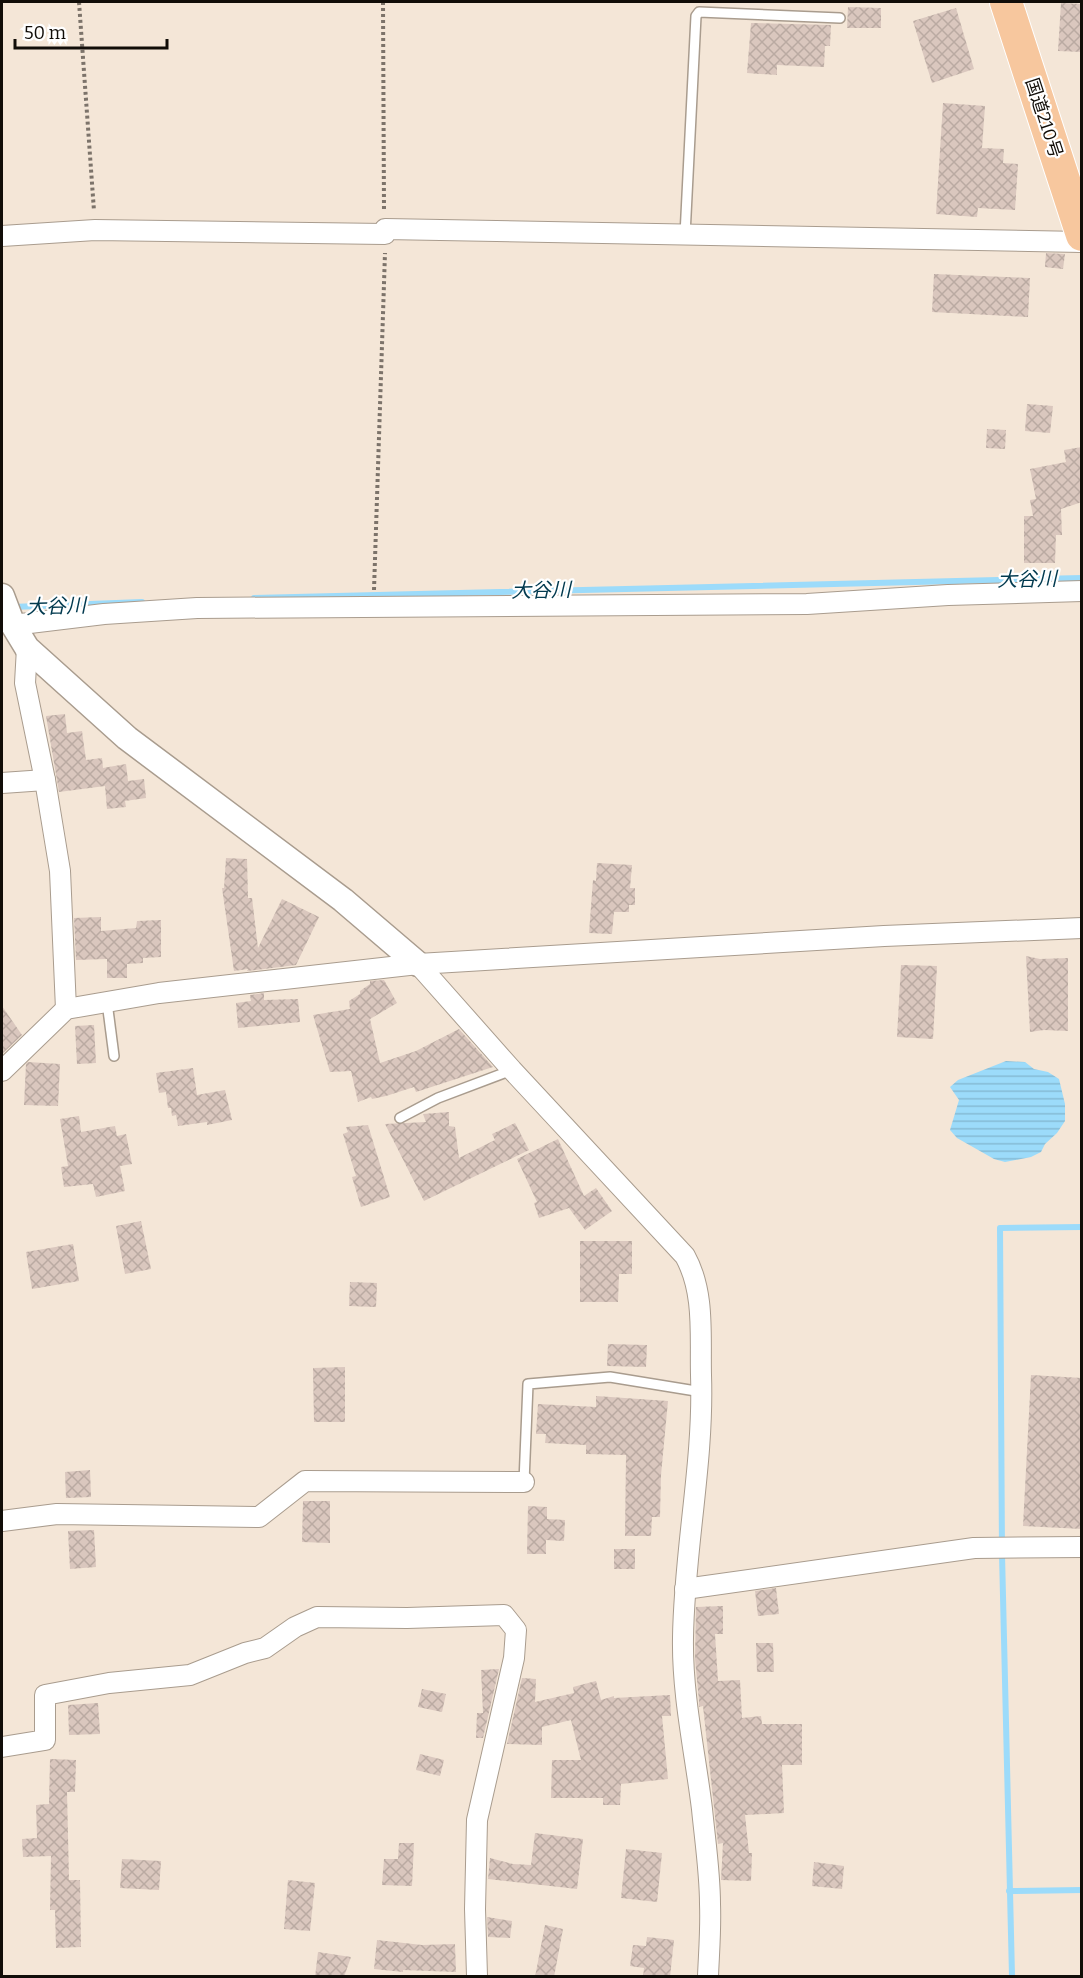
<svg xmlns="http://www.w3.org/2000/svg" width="1083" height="1978" font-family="Bitter,'Noto Sans JP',serif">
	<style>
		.water { fill: url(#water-rules) }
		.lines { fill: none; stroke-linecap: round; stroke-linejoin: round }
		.stream { stroke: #9cdbfa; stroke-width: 6 }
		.building { fill: url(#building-cross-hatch) }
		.service-casing { stroke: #a99c8e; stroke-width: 12 }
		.minor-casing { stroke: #a99c8e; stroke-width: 22 }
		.tertiary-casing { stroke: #a99c8e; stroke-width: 27 }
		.trunk-casing { stroke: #fff; stroke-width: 34 }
		.path { stroke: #7c736a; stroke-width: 4; stroke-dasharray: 3 3; stroke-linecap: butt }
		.service { stroke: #fff; stroke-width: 9 }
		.minor { stroke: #fff; stroke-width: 20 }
		.tertiary { stroke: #fff; stroke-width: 24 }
		.trunk { stroke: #f7c79e; stroke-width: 32 }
		.labels { text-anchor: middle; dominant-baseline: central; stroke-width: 4.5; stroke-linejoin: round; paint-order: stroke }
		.street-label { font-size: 18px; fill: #110d08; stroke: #fff }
		.water-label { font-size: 20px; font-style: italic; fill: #01394e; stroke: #fff }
	</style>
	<defs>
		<pattern id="water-rules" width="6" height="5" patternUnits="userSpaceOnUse" patternTransform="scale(1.5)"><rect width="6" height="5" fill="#9cdbfa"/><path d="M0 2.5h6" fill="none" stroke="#85bbd5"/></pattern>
		<pattern id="building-cross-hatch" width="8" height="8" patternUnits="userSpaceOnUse" patternTransform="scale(1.5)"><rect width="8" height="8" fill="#dac7be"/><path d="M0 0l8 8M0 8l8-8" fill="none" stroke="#baaaa2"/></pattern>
	</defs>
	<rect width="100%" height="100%" fill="#f4e6d7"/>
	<path class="water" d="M1006 1061 1025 1062 1034 1069 1048 1072 1059 1079 1065 1104V1121L1057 1133 1045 1144 1041 1152 1031 1157 1005 1162 994 1159 957 1138 950 1130 959 1100 950 1087 958 1080Z"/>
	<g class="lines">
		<g class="stream">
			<path d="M254 598 1082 578"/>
			<path d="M12 607 142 602"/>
			<path d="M1009 1891 1082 1890"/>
			<path d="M1012 1976 1002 1554 1000 1228 1082 1227"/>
		</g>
	</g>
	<g class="building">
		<path d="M1061 3 1082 4V52L1058 51Z"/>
		<path d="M848 7 881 8V28H847Z"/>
		<path d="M956 8 974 69 932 83 913 21Z"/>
		<path d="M751 23 831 25 830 46H825L824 67 777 65V75L747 73Z"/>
		<path d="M943 103 985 106 982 148 1004 149 1003 163 1018 164 1015 210 978 208 977 217 936 214Z"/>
		<path d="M1046 253 1065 254 1063 269 1045 267Z"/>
		<path d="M934 274 1030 278 1028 317 932 312Z"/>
		<path d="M1027 404 1053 406 1050 433 1025 431Z"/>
		<path d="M987 429 1006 430 1005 449 986 448Z"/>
		<path d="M1082 447V502L1061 509 1062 535H1056L1055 563H1024V516H1033L1030 500 1036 499 1030 469 1066 462 1064 450Z"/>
		<path d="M65 714 67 733 82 731 86 760 102 758 103 768 126 764 128 781 144 779 146 798 125 801 126 807 107 809 105 786 59 792 46 716Z"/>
		<path d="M226 858 247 859 248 898H252L258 948 282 899 319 917 296 965 247 971 248 969 234 971 222 888H224Z"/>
		<path d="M597 863 632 865 630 888H635V905H629V912H614L612 934 589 933 593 880 596 881Z"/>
		<path d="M101 917V931L136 928 137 921 161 920V957L143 958V963L127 964V978H107V959L76 960 74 918Z"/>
		<path d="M1026 956 1040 959 1068 958V1031L1044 1030 1030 1032Z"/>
		<path d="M901 965 937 966 933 1039 897 1037Z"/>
		<path d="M384 980 397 1003 370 1019 380 1063 416 1051 459 1029 493 1067 416 1092 414 1087 386 1096 372 1099 371 1097 358 1102 351 1071 330 1072 313 1015 350 1009 349 1001 360 994V991L370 984V981Z"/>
		<path d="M264 993V1000L298 999 300 1022 238 1028 236 1003 251 1001 250 995Z"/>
		<path d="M2 1006 22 1035 2 1054Z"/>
		<path d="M94 1025 96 1063 77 1064 75 1026Z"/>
		<path d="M28 1062 60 1064 58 1106 24 1105 26 1064Z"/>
		<path d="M193 1068 197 1095 225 1090 232 1120 207 1125V1122L178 1126 176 1115 172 1116 171 1108H168L166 1092 159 1093 156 1073Z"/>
		<path d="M449 1112V1126L455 1127 459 1158 495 1140 492 1134 515 1123 529 1150 424 1201 385 1124 426 1122 423 1114Z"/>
		<path d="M79 1116 81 1132 115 1126 117 1136 126 1134 132 1164 120 1166 125 1191 96 1197 93 1184 64 1187 61 1167 68 1166 60 1119Z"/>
		<path d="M368 1125 390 1197 361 1207 352 1177 356 1176 343 1134 348 1132 346 1127Z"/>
		<path d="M558 1139 584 1196 596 1188 612 1211 585 1230 569 1208 539 1218 534 1203 537 1202 517 1159Z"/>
		<path d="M141 1221 151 1269 125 1274 116 1226Z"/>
		<path d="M580 1241H632V1274H619L618 1302H580Z"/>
		<path d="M73 1244 79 1281 32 1289 26 1252Z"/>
		<path d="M350 1282 377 1283 376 1307 349 1306Z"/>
		<path d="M608 1344 647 1345 646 1367 607 1366Z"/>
		<path d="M345 1367V1422H314L313 1368Z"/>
		<path d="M1031 1375 1082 1378V1529L1023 1526Z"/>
		<path d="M596 1396 668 1401 661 1475 660 1517H652L651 1536H625L626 1455 586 1454V1445L545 1443 546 1434H536L538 1404 596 1407Z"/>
		<path d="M90 1470 91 1497 66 1498 65 1472Z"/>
		<path d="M303 1501H330V1543L302 1542Z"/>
		<path d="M528 1506 547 1507V1519L565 1520 564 1541 546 1540V1554H527Z"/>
		<path d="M94 1530 96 1567 70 1569 68 1531Z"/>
		<rect x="614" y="1549" width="21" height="20"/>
		<path d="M776 1588 779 1614 758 1616 755 1591Z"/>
		<path d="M723 1606V1634H715L718 1681 740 1680 742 1718 761 1716 762 1724H802V1765H782L784 1813 745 1815 749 1853H752L751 1881 721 1880 723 1843 718 1844 703 1706 699 1707V1701L695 1659 696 1607Z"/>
		<path d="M756 1643H773L774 1672H757Z"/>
		<path d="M499 1669 483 1738H476L477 1713H483L481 1670Z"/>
		<path d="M522 1678 536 1679 535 1702 574 1693 573 1687 596 1681 601 1700 614 1696V1698L670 1695 671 1716H662L668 1779 621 1784 620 1805H603V1798H551L552 1760H581L571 1720 542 1727V1745L507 1744Z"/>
		<path d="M422 1689 446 1694 442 1712 418 1707Z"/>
		<path d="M98 1703 100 1734 69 1735 68 1705Z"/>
		<path d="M420 1754 444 1760 440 1776 416 1770Z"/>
		<path d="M50 1759 76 1760 75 1792H67L69 1880H80L81 1947 56 1948 55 1910H50L51 1856 23 1857 22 1839 37 1838 36 1805 49 1804Z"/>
		<path d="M535 1833 583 1839 577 1889 488 1879 490 1858 513 1864 531 1865Z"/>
		<path d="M399 1843H414L412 1886 382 1885 384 1859H398Z"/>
		<path d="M626 1849 662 1853 657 1902 621 1898Z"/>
		<path d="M122 1859 161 1861 159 1890 120 1888Z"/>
		<path d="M814 1862 844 1866 842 1889 812 1886Z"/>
		<path d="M288 1880 315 1883 310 1931 284 1929Z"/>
		<path d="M487 1917 512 1921 510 1938 488 1937Z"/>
		<path d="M545 1925 563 1929 554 1977H535Z"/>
		<path d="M647 1937 674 1940 670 1977H643L644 1968 630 1966 633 1945 646 1946Z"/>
		<path d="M377 1940 422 1945 455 1944 456 1972 403 1970V1972L374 1969Z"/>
		<path d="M318 1952 351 1957 344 1977H315Z"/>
	</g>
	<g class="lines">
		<g class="service-casing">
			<g id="service">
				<path d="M685 235 696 16 699 12 840 18"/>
				<path d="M107 1002 114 1056"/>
				<path d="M400 1118 438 1098 512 1070"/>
				<path d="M524 1482 528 1384 610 1377 702 1392"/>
			</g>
		</g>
		<g class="minor-casing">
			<g id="minor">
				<path d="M2 236 95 230 385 234V229L1082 242"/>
				<path d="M13 625 104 614 197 608 807 604 948 595 1082 591"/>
				<path d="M27 648 25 683 45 780 60 871 66 1009"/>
				<path d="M2 783 45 780"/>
				<path d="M418 964 512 1070 685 1256C705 1292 700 1335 701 1375 704 1463 684 1550 683 1638 682 1695 695 1752 702 1809 705 1840 710 1873 710 1904 711 1928 709 1952 708 1976"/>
				<path d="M2 1071 66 1009 159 993 418 964 884 936 1082 928"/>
				<path d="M2 1521 57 1514 259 1517 305 1481 524 1482"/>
				<path d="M685 1589 974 1548 1082 1547"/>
				<path d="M2 1747 45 1740V1695L109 1683 190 1675 245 1653 265 1648 295 1627 317 1617 407 1618 504 1615 516 1630 514 1658 477 1820 475 1909 477 1976"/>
			</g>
		</g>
		<g class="tertiary-casing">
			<path id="tertiary" d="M2 596 13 625 27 648 127 738 343 900 418 964"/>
		</g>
		<g class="trunk-casing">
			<path id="trunk" d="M1006 2 1082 235"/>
		</g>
		<g class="path">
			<path d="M79 2 94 211"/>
			<path d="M383 2 384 210"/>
			<path d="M374 590 385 253"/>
		</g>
		<use href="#service" class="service"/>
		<use href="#minor" class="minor"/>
		<use href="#tertiary" class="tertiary"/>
		<use href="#trunk" class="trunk"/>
	</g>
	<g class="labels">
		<g class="street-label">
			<text transform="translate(1044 118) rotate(72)">国道210号</text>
		</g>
		<g class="water-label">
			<text transform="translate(1027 579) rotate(-1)">大谷川</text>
			<text transform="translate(541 590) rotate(-1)">大谷川</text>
			<text transform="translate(56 606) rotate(-2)">大谷川</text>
		</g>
	</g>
	<rect width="1083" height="1978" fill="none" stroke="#110d08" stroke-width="6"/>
	<path d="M15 39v9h152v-9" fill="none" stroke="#110d08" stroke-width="3"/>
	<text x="24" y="39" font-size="18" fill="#110d08" stroke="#ffffff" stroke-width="4.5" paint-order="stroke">50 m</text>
</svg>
